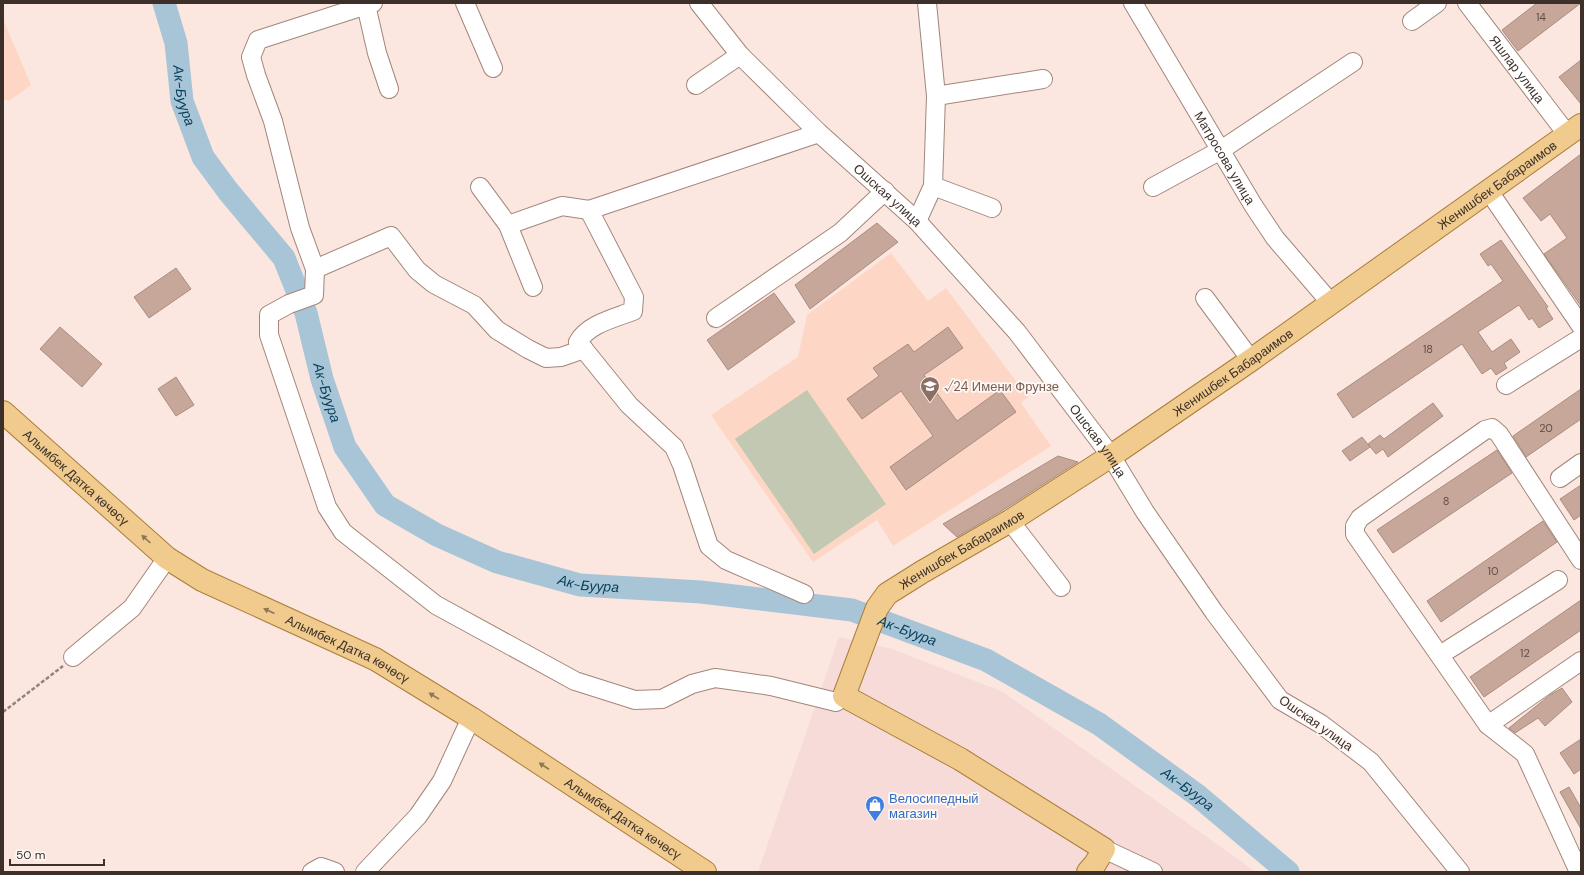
<svg xmlns="http://www.w3.org/2000/svg" width="1584" height="875" font-family="'DM Sans',sans-serif">
	<style>
		.commercial { fill: #f6dbd9 }
		.built { fill: #fed6c5 }
		.green { fill: #c2c8b2 }
		.lines { fill: none; stroke-linecap: round; stroke-linejoin: round }
		.river { stroke: #a8c5d7; stroke-width: 23 }
		.building { fill: #c6a79a; stroke: #aa8d80 }
		.minor-casing { stroke: #a38679; stroke-width: 20 }
		.major-casing { stroke: #ab7e39; stroke-width: 24 }
		.path { stroke: #93837d; stroke-width: 2.5; stroke-dasharray: 4 2; stroke-linecap: butt }
		.minor { stroke: #fff; stroke-width: 18 }
		.major { stroke: #f0cb8d; stroke-width: 22 }
		.oneway { fill: #8e7657 }
		.labels { text-anchor: middle; dominant-baseline: central; stroke-width: 3.5; stroke-linejoin: round; paint-order: stroke }
		.number-label { font-size: 11px; fill: #5f4e47 }
		.street-label { font-size: 13px; fill: #3d302b; stroke: #fef8f5 }
		.education-label { font-size: 13px; fill: #785e54; stroke: #fef8f5; text-anchor: start }
		.shop-label { font-size: 13px; fill: #366cbe; stroke: #fef8f5; text-anchor: start }
		.water-label { font-size: 14px; font-style: italic; fill: #07405b; stroke: #fef8f5 }
	</style>
	<rect width="100%" height="100%" fill="#fbe7df"/>
	<path class="commercial" d="M839 637 892 649 1003 692 1256 872H758Z"/>
	<g class="built">
		<path d="M3 19 31 85 9 101 3 99Z"/>
		<path d="M891 253 928 301 946 288 1028 397 1021 403 1051 446 893 546 877 520 813 562 711 415 798 357 807 315Z"/>
	</g>
	<path class="green" d="M807 390 886 504 814 554 735 439Z"/>
	<g class="lines">
		<path class="river" id="s1" d="M164 3 176 43 182 101 203 157 228 191 284 258 306 313 322 379 345 447 385 505 437 535 497 562 580 585 701 592 852 610 986 660 1099 724 1197 795 1288 872"/>
	</g>
	<g class="building">
		<path d="M1537 3H1581L1518 51 1502 30Z"/>
		<path d="M1581 60V104L1559 77Z"/>
		<path d="M1581 154V306L1544 254 1567 238 1550 214 1541 221 1523 198Z"/>
		<path d="M877 223 898 242 810 309 795 285Z"/>
		<path d="M1501 240 1548 307 1546 308 1553 319 1539 328 1532 318 1529 320 1519 305 1478 332 1492 352 1511 339 1520 352 1504 363 1507 368 1496 375 1491 368 1482 374 1462 344 1353 418 1337 394 1503 281 1491 264 1488 266 1480 254Z"/>
		<path d="M176 268 191 289 149 318 134 297Z"/>
		<path d="M774 293 795 322 728 370 707 340Z"/>
		<path d="M60 327 102 364 82 387 40 349Z"/>
		<path d="M948 327 963 348 924 375 957 421 1000 390 1016 412 906 490 890 467 933 436 901 391 862 419 847 399 879 376 873 368 908 344 914 352Z"/>
		<path d="M176 377 194 405 176 416 158 389Z"/>
		<path d="M1581 389V419L1526 457 1513 436Z"/>
		<path d="M1433 403 1443 416 1388 457 1383 449 1376 454 1368 444 1380 435 1384 439Z"/>
		<path d="M1362 437 1370 447 1350 461 1342 451Z"/>
		<path d="M1497 450 1512 473 1393 553 1377 530Z"/>
		<path d="M1058 456 1078 462 1003 510 957 537 943 524Z"/>
		<path d="M1581 485V515L1574 520 1560 499Z"/>
		<path d="M1543 521 1557 542 1441 622 1427 601Z"/>
		<path d="M1581 600V630L1484 697 1470 677Z"/>
		<path d="M1562 688 1572 702 1545 726 1538 718 1515 733 1509 728 1550 695Z"/>
		<path d="M1581 739V769L1574 774 1560 753Z"/>
		<path d="M1569 787 1581 808V829L1560 792Z"/>
	</g>
	<g class="lines">
		<g class="minor-casing">
			<g id="minor">
				<path d="M373 3 258 40 251 57 256 75 273 121 300 228 315 269 314 295 289 304 269 315V335L327 507 343 532 436 605 575 681 635 700 662 699 692 684 715 678 771 686 836 702 844 696"/>
				<path d="M465 3 493 68"/>
				<path id="s2" d="M699 3 740 55 819 133 917 221 1017 332 1111 456 1145 512 1214 612 1280 700 1321 724 1371 762 1460 872"/>
				<path id="s3" d="M1133 3 1253 205 1275 238 1330 302"/>
				<path id="s4" d="M1467 3 1567 134"/>
				<path d="M366 5 377 53 389 89"/>
				<path d="M1412 21 1437 3"/>
				<path d="M696 85 740 55"/>
				<path d="M936 96 1043 79"/>
				<path d="M933 186 992 208"/>
				<path d="M480 187 508 225 533 287"/>
				<path d="M1153 187 1221 150 1353 62"/>
				<path d="M1488 190 1581 326"/>
				<path d="M917 221 933 186 936 96 927 3"/>
				<path d="M508 225 562 206 589 210"/>
				<path d="M315 269 391 236 417 270 434 284 474 305 497 330 528 349 546 358 561 357 584 349"/>
				<path d="M1205 298 1251 360"/>
				<path d="M716 318 840 233 885 191"/>
				<path d="M1506 385 1581 338"/>
				<path d="M1560 478 1581 463"/>
				<path d="M1010 521 1061 587"/>
				<path d="M804 594 726 560 709 546 682 465 674 447 629 405 578 342C588 324 615 318 633 311L634 297 589 210 819 133"/>
				<path d="M1440 655 1558 580"/>
				<path d="M73 657 132 608 167 558"/>
				<path d="M1488 725 1581 661"/>
				<path d="M1104 849 1153 872"/>
				<path d="M312 872 321 867 335 872"/>
				<path d="M365 872 418 816 442 781 471 718"/>
				<path d="M1579 872 1525 754 1488 725 1355 534V526L1360 518 1485 430 1492 428 1499 434 1581 560"/>
			</g>
		</g>
		<g class="major-casing">
			<g id="major">
				<path id="s5" d="M3 412 167 558 202 580 375 659 471 718 705 872"/>
				<path id="s6" d="M1088 872 1095 864 1104 849 960 759 844 696 877 608 887 594 922 572 1010 521 1111 456 1251 360 1581 125"/>
			</g>
		</g>
		<path class="path" d="M3 712 63 666"/>
		<use href="#minor" class="minor"/>
		<use href="#major" class="major"/>
	</g>
	<defs><path id="oneway-solid" d="M-6-.8H1V-3.2L6.5 0L1 3.2V.8H-6Z"/></defs>
	<g class="oneway">
		<use href="#oneway-solid" transform="translate(146 539) rotate(-138)"/>
		<use href="#oneway-solid" transform="translate(269 611) rotate(-156)"/>
		<use href="#oneway-solid" transform="translate(434 696) rotate(-148)"/>
		<use href="#oneway-solid" transform="translate(544 766) rotate(-147)"/>
	</g>
	<defs>
		<g id="school-pin" transform="scale(1)"><path d="M0 17L-7.5 6A9.5 9.5 0 1 1 7.5 6Z" fill="#8d6e63" stroke="#fef8f5"/><path d="M0-5L7-2L0 1L-7-2ZM-4 1L0 2.5L4 1V4Q0 6-4 4Z" fill="#fff"/></g>
		<g id="shop-pin" transform="scale(1)"><path d="M0 17L-7.5 6A9.5 9.5 0 1 1 7.5 6Z" fill="#3f7fe0" stroke="#fef8f5"/><path d="M-5-2.5h2.3a2.7 3.5 0 0 1 5.4 0H5L5.5 6h-11ZM-1.5-2.5h3a1.5 2.3 0 0 0-3 0Z" fill="#fff"/></g>
	</defs>
	<g fill-rule="evenodd">
		<use href="#school-pin" x="930" y="386"/>
		<use href="#shop-pin" x="875" y="805"/>
	</g>
	<g class="labels">
		<g class="number-label">
			<text x="1541" y="17">14</text>
			<text x="1428" y="349">18</text>
			<text x="1546" y="428">20</text>
			<text x="1446" y="501">8</text>
			<text x="1493" y="571">10</text>
			<text x="1525" y="653">12</text>
		</g>
		<g class="street-label">
			<text stroke="none"><textPath href="#s4" startOffset="83">Яшлар улица</textPath></text>
			<text stroke="none"><textPath href="#s3" startOffset="180">Матросова улица</textPath></text>
			<text stroke="none"><textPath href="#s6" startOffset="1176">Женишбек Бабараимов</textPath></text>
			<text stroke="none"><textPath href="#s2" startOffset="270">Ошская улица</textPath></text>
			<text stroke="none"><textPath href="#s6" startOffset="852">Женишбек Бабараимов</textPath></text>
			<text stroke="none"><textPath href="#s2" startOffset="594">Ошская улица</textPath></text>
			<text stroke="none"><textPath href="#s5" startOffset="98">Алымбек Датка көчөсү</textPath></text>
			<text stroke="none"><textPath href="#s6" startOffset="528">Женишбек Бабараимов</textPath></text>
			<text stroke="none"><textPath href="#s5" startOffset="422">Алымбек Датка көчөсү</textPath></text>
			<text transform="translate(1316 723) rotate(35)">Ошская улица</text>
			<text stroke="none"><textPath href="#s5" startOffset="746">Алымбек Датка көчөсү</textPath></text>
		</g>
		<g class="education-label">
			<text x="944" y="386">√24 Имени Фрунзе</text>
		</g>
		<g class="shop-label">
			<text x="889" y="798">Велосипедный<tspan x="889" dy="15">магазин</tspan></text>
		</g>
		<g class="water-label">
			<text stroke="none"><textPath href="#s1" startOffset="95">Ак-Буура</textPath></text>
			<text stroke="none"><textPath href="#s1" startOffset="431">Ак-Буура</textPath></text>
			<text stroke="none"><textPath href="#s1" startOffset="779">Ак-Буура</textPath></text>
			<text stroke="none"><textPath href="#s1" startOffset="1103">Ак-Буура</textPath></text>
			<text stroke="none"><textPath href="#s1" startOffset="1427">Ак-Буура</textPath></text>
		</g>
	</g>
	<rect width="1584" height="875" fill="none" stroke="#3d302b" stroke-width="8"/>
	<path d="M10 859v6h94v-6" fill="none" stroke="#3d302b" stroke-width="2"/>
	<text x="16" y="859" font-size="12" fill="#3d302b" stroke="#fef8f5" stroke-width="3" paint-order="stroke">50 m</text>
</svg>
